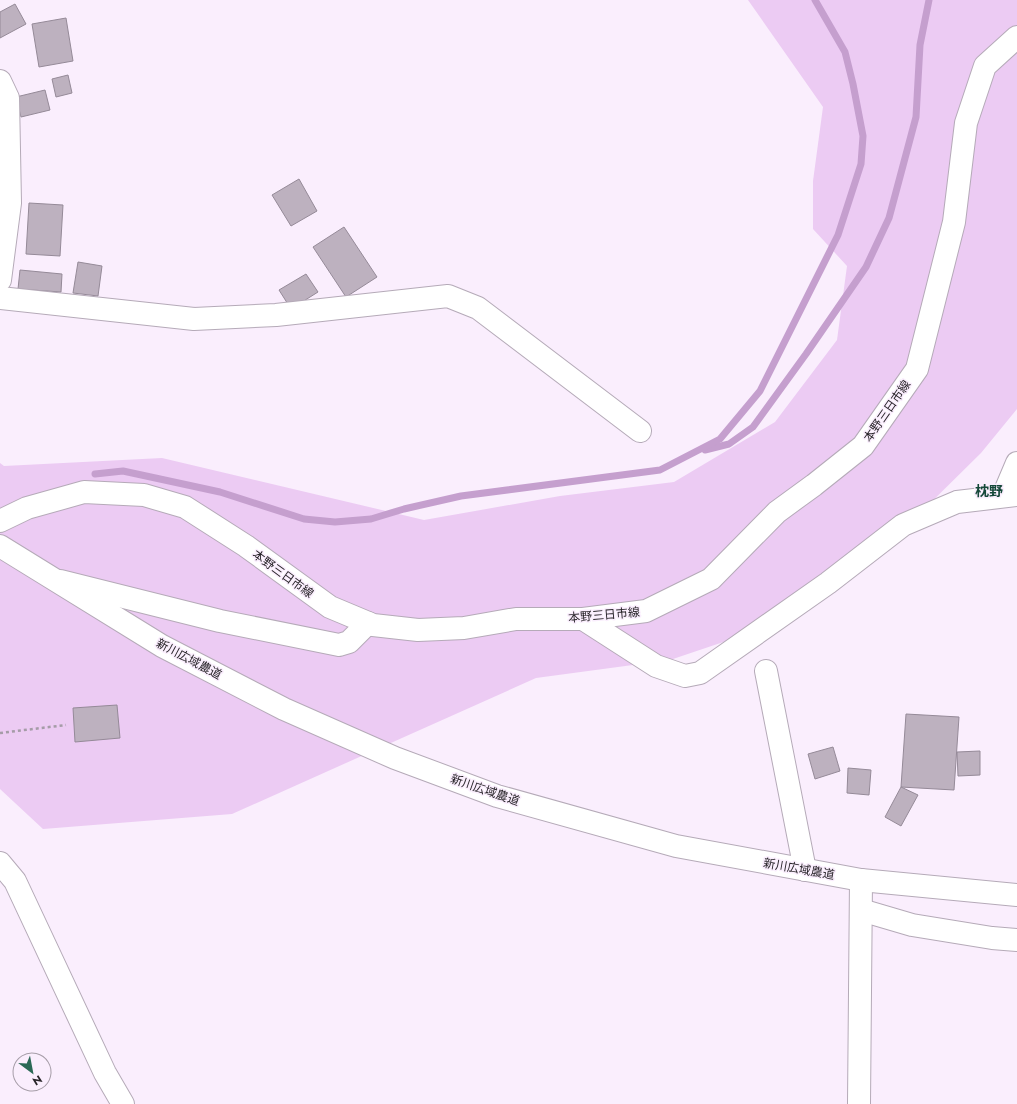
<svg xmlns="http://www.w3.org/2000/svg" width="1017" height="1104" font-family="Jost,'Noto Sans JP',sans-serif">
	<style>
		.green { fill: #eccbf3 }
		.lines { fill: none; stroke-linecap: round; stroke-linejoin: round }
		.stream { stroke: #c59fce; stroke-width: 7 }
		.building { fill: #bdb1bf; stroke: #958a98 }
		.street-casing { stroke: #b5aab8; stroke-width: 24 }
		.secondary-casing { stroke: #b5aab8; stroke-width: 24 }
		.path { stroke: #a59ca7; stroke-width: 2.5; stroke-dasharray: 3 3; stroke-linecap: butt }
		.street { stroke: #fff; stroke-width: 22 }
		.secondary { stroke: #fff; stroke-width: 22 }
		.labels { text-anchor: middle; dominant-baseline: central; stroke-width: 3; stroke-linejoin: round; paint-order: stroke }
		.street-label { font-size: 12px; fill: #282429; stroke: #faeefd }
		.quarter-label { font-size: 14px; font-weight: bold; fill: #154839; stroke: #faeefd }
	</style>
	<rect width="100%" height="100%" fill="#faeefd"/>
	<path class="green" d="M748 0H1017V409L981 453 904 529 759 630 670 660 536 678 232 814 43 829 0 789V463L4 466 162 458 424 520 560 496 674 482 775 422 837 340 847 266 813 229V181L823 107Z"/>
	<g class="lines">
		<g class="stream">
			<path d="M705 450 729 444 753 427 806 354 866 267 889 218 916 117 920 45 929 0"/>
			<path d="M95 474 123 471 220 492 304 519 335 522 371 519 404 509 461 496 660 470 720 439 760 391 838 235 861 164 863 136 853 84 845 52 815 0"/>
		</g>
	</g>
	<g class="building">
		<path d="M15 4 26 24 0 38V12Z"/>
		<path d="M66 18 73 61 39 67 32 24Z"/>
		<path d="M68 75 72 93 56 97 52 79Z"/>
		<path d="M45 90 50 110 21 117 16 97Z"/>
		<path d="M299 179 317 211 291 226 272 195Z"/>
		<path d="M29 203 63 205 60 256 26 254Z"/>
		<path d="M344 227 377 277 346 297 313 247Z"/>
		<path d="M78 262 102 266 98 296 73 293Z"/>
		<path d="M20 270 62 274 61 292 18 289Z"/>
		<path d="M306 274 318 292 291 309 279 290Z"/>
		<path d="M117 705 120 738 75 742 73 708Z"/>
		<path d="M906 714 959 717 954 790 901 787Z"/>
		<path d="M833 747 840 771 815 779 808 754Z"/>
		<path d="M980 751V775L958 776 957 752Z"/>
		<path d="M848 768 871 770 869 795 847 793Z"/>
		<path d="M901 787 918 795 901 826 885 817Z"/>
	</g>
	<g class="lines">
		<g class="street-casing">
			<g id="street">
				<path d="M0 81 8 98 10 203 0 280"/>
				<path d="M0 298 194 319 276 315 448 296 478 308 640 431"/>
				<path d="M1003 496 1017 463"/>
				<path d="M60 581 220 621 339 645 349 642 368 623"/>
				<path d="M583 619 656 666 685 676 700 673 828 583 903 525 957 502 1017 495"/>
				<path d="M766 671 805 870"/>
				<path d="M0 863 15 881 105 1073 123 1104"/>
				<path d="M861 910 912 925 992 938 1017 940"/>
				<path d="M859 1104 861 880"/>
			</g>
		</g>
		<g class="secondary-casing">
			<g id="secondary">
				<path d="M0 521 27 508 84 492 144 495 185 507 246 546 330 607 373 625 418 630 464 628 516 619H583L646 611 711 579 777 512 814 485 863 446 917 369 954 222 966 123 985 66 1017 37"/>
				<path d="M0 546 162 646 284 709 395 758 497 796 676 846 861 880 1017 895"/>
			</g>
		</g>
		<path class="path" d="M0 733 66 725"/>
		<use href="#street" class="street"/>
		<use href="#secondary" class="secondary"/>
	</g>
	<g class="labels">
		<g class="street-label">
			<text transform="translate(887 411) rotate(-55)">本野三日市線</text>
			<text transform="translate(283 574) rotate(36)">本野三日市線</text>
			<text transform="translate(604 615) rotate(-5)">本野三日市線</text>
			<text transform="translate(189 659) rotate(28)">新川広域農道</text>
			<text transform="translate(485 790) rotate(19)">新川広域農道</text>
			<text transform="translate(799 869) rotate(10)">新川広域農道</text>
		</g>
		<g class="quarter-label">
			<text x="989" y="491">枕野</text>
		</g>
	</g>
	<g transform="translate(32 1072) rotate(148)"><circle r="19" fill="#faeefd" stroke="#a69da8"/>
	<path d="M0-3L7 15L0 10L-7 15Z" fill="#2b6956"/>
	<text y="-6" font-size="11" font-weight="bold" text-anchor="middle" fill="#282429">N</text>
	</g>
</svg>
